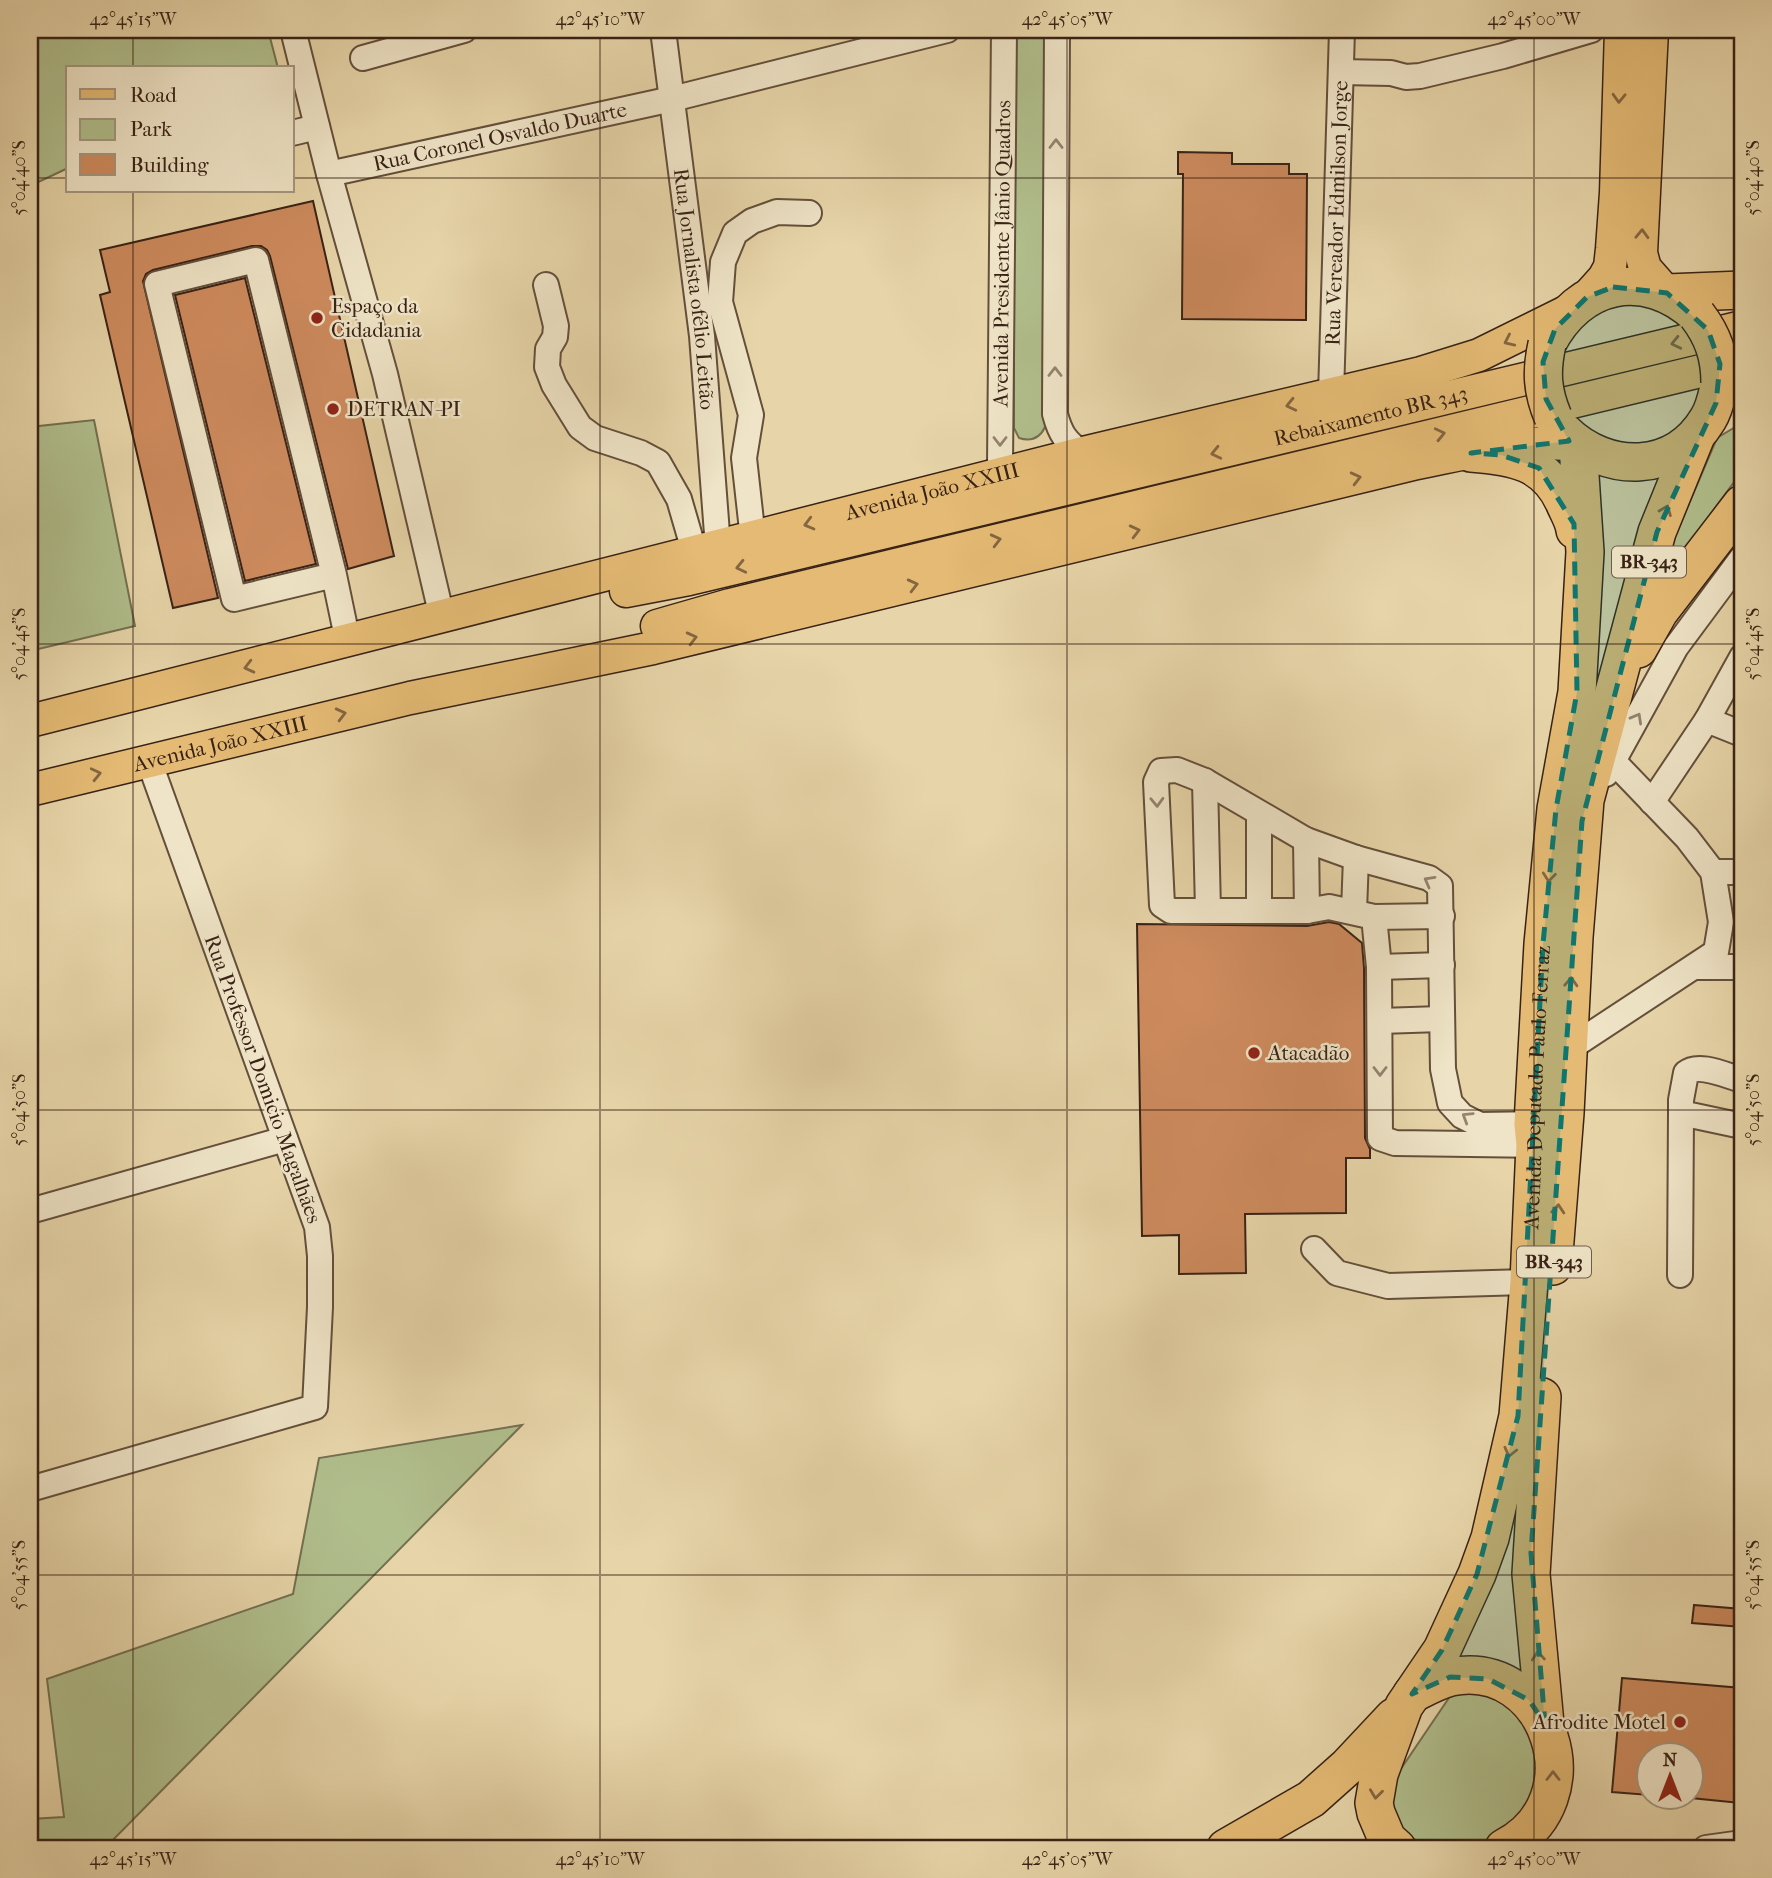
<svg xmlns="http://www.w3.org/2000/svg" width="1772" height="1878" font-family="'IM FELL French Canon',serif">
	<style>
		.green { fill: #b0be8c; stroke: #747051; stroke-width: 2 }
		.building { fill: #ce8b5e; stroke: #382216; stroke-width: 2 }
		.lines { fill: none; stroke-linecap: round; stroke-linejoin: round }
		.minor-casing { stroke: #644f3b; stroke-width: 28 }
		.major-casing { stroke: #382216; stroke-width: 35 }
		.highway-casing { stroke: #382216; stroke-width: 40 }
		.minor { stroke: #efe4c7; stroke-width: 24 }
		.major { stroke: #e4ba74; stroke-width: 32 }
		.highway { stroke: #e4ba74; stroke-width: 37 }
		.highway-bridge-casing { stroke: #382216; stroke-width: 40; stroke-linecap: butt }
		.highway-bridge { stroke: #e4ba74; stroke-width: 37 }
		.oneway { stroke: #856640 }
		.oneway2 { stroke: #94836e }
		.marked { fill: #0f766e; fill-opacity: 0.2; stroke: #0f766e; stroke-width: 5; stroke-dasharray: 14 9; stroke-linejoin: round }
		.ticks { fill: none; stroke: #382216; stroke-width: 2; stroke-opacity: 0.45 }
		.poi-dot { fill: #8f2418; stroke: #efe4c7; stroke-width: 2.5 }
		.labels { text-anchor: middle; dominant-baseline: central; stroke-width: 5; stroke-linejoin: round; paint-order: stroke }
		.shield { fill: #efe4c7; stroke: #6f5c4b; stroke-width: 2 }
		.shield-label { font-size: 19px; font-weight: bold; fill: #382216 }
		.street-label { font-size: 21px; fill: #382216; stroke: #efe4c7 }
		.poi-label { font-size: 21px; fill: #382216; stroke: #efe4c7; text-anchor: start }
		.neatline { fill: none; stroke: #382216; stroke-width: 2.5 }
		.ticks-label { font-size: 18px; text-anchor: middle; fill: #382216 }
	</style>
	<rect width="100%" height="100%" fill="#e7d5a9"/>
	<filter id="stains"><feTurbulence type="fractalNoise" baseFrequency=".00286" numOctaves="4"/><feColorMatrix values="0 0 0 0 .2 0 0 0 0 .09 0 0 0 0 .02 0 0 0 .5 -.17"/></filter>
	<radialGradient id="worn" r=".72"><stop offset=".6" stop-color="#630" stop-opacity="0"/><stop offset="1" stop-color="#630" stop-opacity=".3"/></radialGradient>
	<g class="green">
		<path d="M30 30H268L278 68H68V168L30 186Z"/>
		<path d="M1014 30H1046L1045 427C1040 438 1032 442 1019 438L1014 428Z"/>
		<path d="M94 420 135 626 30 651V427Z"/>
		<path d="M1742 423V471L1648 600 1717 438Z"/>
		<path d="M522 1425 105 1848H30V1819L64 1817 47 1679 293 1594 319 1458Z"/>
		<path d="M1475 1690 1507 1705 1525 1725 1532 1737 1535 1754 1534 1784 1529 1804 1499 1838 1478 1848H1442L1424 1845 1411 1837 1392 1819V1782L1453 1692Z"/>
	</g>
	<g class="building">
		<path d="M1178 152 1232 153V164H1289V174H1307L1306 320 1182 319 1183 174H1178Z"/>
		<path d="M313 201 394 556 348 569 270 256 267 250 261 246H252L153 270 146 274 143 281 218 598 173 608 100 295 110 292 100 250Z"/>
		<path d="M245 278 316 564 245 581 175 295Z"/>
		<path d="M1329 922 1339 924 1362 943 1364 968 1365 1138 1370 1149V1158H1346V1213L1245 1214 1246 1273 1179 1274V1235L1142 1236 1137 924 1307 926Z"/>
		<path d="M1694 1605 1742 1609V1627L1692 1623Z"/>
		<path d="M1622 1678 1742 1688V1789L1740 1803 1691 1798V1755H1649V1795L1612 1792Z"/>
	</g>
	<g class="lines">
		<g class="minor-casing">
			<g id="minor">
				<path d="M293 30 329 174 385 374 442 617"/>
				<path id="s1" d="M663 30 702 336 718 547"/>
				<path d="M1057 30 1055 414C1060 433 1066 443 1083 453"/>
				<path d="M363 58 464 30"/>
				<path d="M1341 72 1391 73 1406 77 1420 76 1503 56 1591 30"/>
				<path d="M292 133 317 127"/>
				<path id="s2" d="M329 174 672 99 947 30"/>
				<path d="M546 285 556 326 555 337 548 349 547 367 554 385 580 427 595 438 641 453 658 462 679 499 695 554"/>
				<path id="s3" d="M1331 395 1342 30"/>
				<path id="s4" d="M994 476 1000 465 1004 30"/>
				<path d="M753 539 744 458 751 415 720 302 723 262 735 233 752 221 777 212 809 213"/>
				<path d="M334 575 234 599 157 284 256 260 334 575 348 642"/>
				<path d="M1707 720 1742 734"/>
				<path d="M1606 774 1676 647 1742 558"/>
				<path d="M1205 781 1208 911"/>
				<path d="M1652 802 1707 720 1742 657"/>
				<path d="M1306 840 1307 911"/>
				<path d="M1713 872H1742"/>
				<path d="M1259 911V814"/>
				<path d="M1354 911 1356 858"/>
				<path d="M1374 917 1442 916"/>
				<path d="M1379 967 1442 965"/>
				<path d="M1696 967H1742"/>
				<path d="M1380 1021 1441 1019"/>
				<path d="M1567 1050 1716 952 1721 922 1713 872 1687 838 1613 761"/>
				<path d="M1742 1080C1727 1076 1699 1062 1686 1073L1681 1100V1113L1742 1126"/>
				<path d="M1533 1124 1480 1125 1462 1116 1450 1103 1443 1069 1440 886 1429 878 1356 858 1306 840 1205 781 1177 770 1161 771 1156 782 1162 905 1171 911H1307L1329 907 1374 917 1379 967 1380 1138 1395 1143 1535 1145"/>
				<path d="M30 1211 285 1139"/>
				<path d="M1314 1249 1337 1273 1388 1286 1529 1282"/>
				<path d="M1680 1275 1681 1113"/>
				<path d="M30 1489 315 1407 320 1307V1256L317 1227 149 761"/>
				<path d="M1706 1848 1742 1843"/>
			</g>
		</g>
		<g class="major-casing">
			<g id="major">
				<path d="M1652 30 1641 253 1645 268 1667 293"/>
				<path d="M1587 297 1604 278 1610 267 1612 249 1616 193 1621 30"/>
				<path id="s5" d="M626 591 689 579 1742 327"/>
				<path d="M657 626 730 605 1742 361"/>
				<path id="s6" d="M30 721 1083 453 1421 373 1479 355 1570 310"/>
				<path id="s7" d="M30 790 410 698 653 648 1417 463C1469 453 1524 438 1578 445"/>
			</g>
		</g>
		<g class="highway-casing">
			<g id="highway">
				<path d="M1667 293 1742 290"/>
				<path d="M1547 344C1579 281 1645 267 1697 315"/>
				<path d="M1564 432C1607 474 1675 474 1708 419 1715 408 1717 395 1720 383"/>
				<path d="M1471 453C1514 456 1547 462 1565 504 1569 513 1574 521 1575 530"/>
				<path d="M1638 649 1659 612 1742 504"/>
				<path d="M1553 1266 1565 1113 1574 937 1585 800 1657 532 1696 436"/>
				<path d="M1542 1397 1531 1574 1545 1724"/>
				<path d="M1412 1694C1424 1688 1438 1680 1451 1677 1548 1657 1598 1800 1504 1848"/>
				<path d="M1226 1848 1311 1799 1348 1766 1394 1717"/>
				<path id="s8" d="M1397 1848 1387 1839 1376 1813 1374 1803 1379 1774 1404 1706 1442 1650 1477 1574 1490 1538 1518 1416 1529 1282 1535 1145 1533 1124 1543 944 1556 809 1577 692 1585 552 1578 445"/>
			</g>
		</g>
		<use href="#minor" class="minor"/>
		<use href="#major" class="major"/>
		<use href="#highway" class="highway"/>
		<g class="highway-bridge-casing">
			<g id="highway-bridge">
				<path d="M1697 315C1713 336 1720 356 1720 383"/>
				<path d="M1547 344C1541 371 1542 391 1553 417"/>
			</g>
		</g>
		<use href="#highway-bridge" class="highway-bridge"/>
	</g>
	<defs><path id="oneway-chevron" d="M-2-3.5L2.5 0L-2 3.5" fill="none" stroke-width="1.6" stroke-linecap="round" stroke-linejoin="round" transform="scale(1.75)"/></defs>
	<g class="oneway">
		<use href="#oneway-chevron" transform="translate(1619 98) rotate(92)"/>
		<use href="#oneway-chevron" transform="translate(1642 234) rotate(-88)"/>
		<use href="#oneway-chevron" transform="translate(1509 341) rotate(155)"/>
		<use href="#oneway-chevron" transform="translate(1676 343) rotate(167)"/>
		<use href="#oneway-chevron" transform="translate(1291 405) rotate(167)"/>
		<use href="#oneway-chevron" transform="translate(1440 434) rotate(-13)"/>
		<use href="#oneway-chevron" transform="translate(1216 453) rotate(167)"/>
		<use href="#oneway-chevron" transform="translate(1356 478) rotate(-14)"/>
		<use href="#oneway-chevron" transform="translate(1666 510) rotate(-68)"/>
		<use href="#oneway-chevron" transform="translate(809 524) rotate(165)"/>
		<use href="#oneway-chevron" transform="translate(1135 531) rotate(-14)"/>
		<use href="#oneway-chevron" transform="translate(996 540) rotate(-14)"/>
		<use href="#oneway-chevron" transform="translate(741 567) rotate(167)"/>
		<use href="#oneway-chevron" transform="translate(913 585) rotate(-14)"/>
		<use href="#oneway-chevron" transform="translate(692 638) rotate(-14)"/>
		<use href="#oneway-chevron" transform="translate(249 667) rotate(166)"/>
		<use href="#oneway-chevron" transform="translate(341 714) rotate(-14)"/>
		<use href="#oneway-chevron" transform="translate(96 774) rotate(-13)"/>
		<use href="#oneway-chevron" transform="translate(1549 877) rotate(96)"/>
		<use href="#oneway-chevron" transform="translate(1571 982) rotate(-87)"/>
		<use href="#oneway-chevron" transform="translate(1558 1209) rotate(-86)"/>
		<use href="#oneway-chevron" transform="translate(1510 1452) rotate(103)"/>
		<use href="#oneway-chevron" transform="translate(1538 1656) rotate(-95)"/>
		<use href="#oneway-chevron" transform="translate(1553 1776) rotate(-90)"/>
		<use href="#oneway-chevron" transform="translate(1376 1794) rotate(97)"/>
	</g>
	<g class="oneway2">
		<use href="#oneway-chevron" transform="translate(1056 144) rotate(-90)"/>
		<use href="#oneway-chevron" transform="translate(1055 372) rotate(-90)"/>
		<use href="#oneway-chevron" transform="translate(1000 441) rotate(90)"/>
		<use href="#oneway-chevron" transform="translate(1637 718) rotate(-61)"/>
		<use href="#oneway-chevron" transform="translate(1157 802) rotate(88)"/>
		<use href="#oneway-chevron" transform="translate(1429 881) rotate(-151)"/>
		<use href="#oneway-chevron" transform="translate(1380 1071) rotate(90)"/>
		<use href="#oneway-chevron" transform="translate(1467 1117) rotate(-148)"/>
	</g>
	<path class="marked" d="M1613 287 1667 293 1708 330 1720 364 1716 403 1657 532 1582 821 1531 1553 1545 1724 1529 1700 1488 1679 1450 1677 1412 1694 1442 1650 1477 1574 1518 1416 1543 944 1556 809 1577 692 1574 524 1539 468 1501 455 1471 453 1569 441 1546 399 1543 362 1555 329 1587 297Z"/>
	<path class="ticks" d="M133 30V68M600 30V1848M1067 30V1848M1534 30V1848M30 178H68M292 178H1742M133 191V1848M30 644H1742M30 1110H1742M30 1575H1742"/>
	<g class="poi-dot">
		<circle cx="317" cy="318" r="7"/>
		<circle cx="333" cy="409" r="7"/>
		<circle cx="1254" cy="1053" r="7"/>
		<circle cx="1680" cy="1722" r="7"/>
	</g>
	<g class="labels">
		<g class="shield">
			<rect x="1612" y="546.5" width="74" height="31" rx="5"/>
			<rect x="1517" y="1246.5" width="74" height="31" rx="5"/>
		</g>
		<g class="shield-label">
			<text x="1649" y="562">BR-343</text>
			<text x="1554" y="1262">BR-343</text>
		</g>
		<g class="street-label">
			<text stroke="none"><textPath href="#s2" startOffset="175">Rua Coronel Osvaldo Duarte</textPath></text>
			<text stroke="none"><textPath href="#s3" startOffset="182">Rua Vereador Edmilson Jorge</textPath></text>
			<text stroke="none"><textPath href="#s4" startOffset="224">Avenida Presidente Jânio Quadros</textPath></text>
			<text stroke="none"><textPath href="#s1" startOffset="261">Rua Jornalista ofélio Leitão</textPath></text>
			<text stroke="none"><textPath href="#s5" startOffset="765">Rebaixamento BR 343</textPath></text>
			<text stroke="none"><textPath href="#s6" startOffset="931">Avenida João XXIII</textPath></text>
			<text stroke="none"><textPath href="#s7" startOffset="196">Avenida João XXIII</textPath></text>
			<text transform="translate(263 1079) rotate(70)">Rua Professor Domicio Magalhães</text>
			<text stroke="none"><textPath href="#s8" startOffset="798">Avenida Deputado Paulo Ferraz</textPath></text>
		</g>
		<g class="poi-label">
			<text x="331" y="306">Espaço da<tspan x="331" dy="24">Cidadania</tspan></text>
			<text x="347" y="409">DETRAN-PI</text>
			<text x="1268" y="1053">Atacadão</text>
			<text x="1666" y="1722" text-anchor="end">Afrodite Motel</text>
		</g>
	</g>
	<rect width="1772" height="1878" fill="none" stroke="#e7d5a9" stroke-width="77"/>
	<rect x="66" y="66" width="228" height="126" fill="#efe4c7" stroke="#a69680" stroke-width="2"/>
	<rect x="80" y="89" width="35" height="10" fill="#e4ba74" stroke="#a69680" stroke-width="2"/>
	<text x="130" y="102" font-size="21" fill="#382216">Road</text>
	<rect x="80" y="119" width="35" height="21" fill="#b0be8c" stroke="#a69680" stroke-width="2"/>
	<text x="130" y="136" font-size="21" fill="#382216">Park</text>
	<rect x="80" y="154" width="35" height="21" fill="#ce8b5e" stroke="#a69680" stroke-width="2"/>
	<text x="130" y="172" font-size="21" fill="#382216">Building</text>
	<g transform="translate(1670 1776)"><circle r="33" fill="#efe4c7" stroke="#a69680" stroke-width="2"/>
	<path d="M0-5L12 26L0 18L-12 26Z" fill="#8f2418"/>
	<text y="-10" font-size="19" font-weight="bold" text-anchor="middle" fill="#382216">N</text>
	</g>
	<rect x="38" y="38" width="1696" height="1802" class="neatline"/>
	<g class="ticks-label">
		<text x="133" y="25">42°45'15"W</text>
		<text x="600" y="25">42°45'10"W</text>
		<text x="1067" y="25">42°45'05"W</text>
		<text x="1534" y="25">42°45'00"W</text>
		<text transform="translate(19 178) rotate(-90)" y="6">5°04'40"S</text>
		<text transform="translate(1753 178) rotate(-90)" y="6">5°04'40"S</text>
		<text transform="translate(19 644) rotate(-90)" y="6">5°04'45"S</text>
		<text transform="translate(1753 644) rotate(-90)" y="6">5°04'45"S</text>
		<text transform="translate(19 1110) rotate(-90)" y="6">5°04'50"S</text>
		<text transform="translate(1753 1110) rotate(-90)" y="6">5°04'50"S</text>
		<text transform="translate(19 1575) rotate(-90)" y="6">5°04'55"S</text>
		<text transform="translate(1753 1575) rotate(-90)" y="6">5°04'55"S</text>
		<text x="133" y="1865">42°45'15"W</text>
		<text x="600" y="1865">42°45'10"W</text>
		<text x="1067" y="1865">42°45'05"W</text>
		<text x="1534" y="1865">42°45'00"W</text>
	</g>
	<rect width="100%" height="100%" filter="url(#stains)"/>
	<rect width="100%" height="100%" fill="url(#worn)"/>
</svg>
